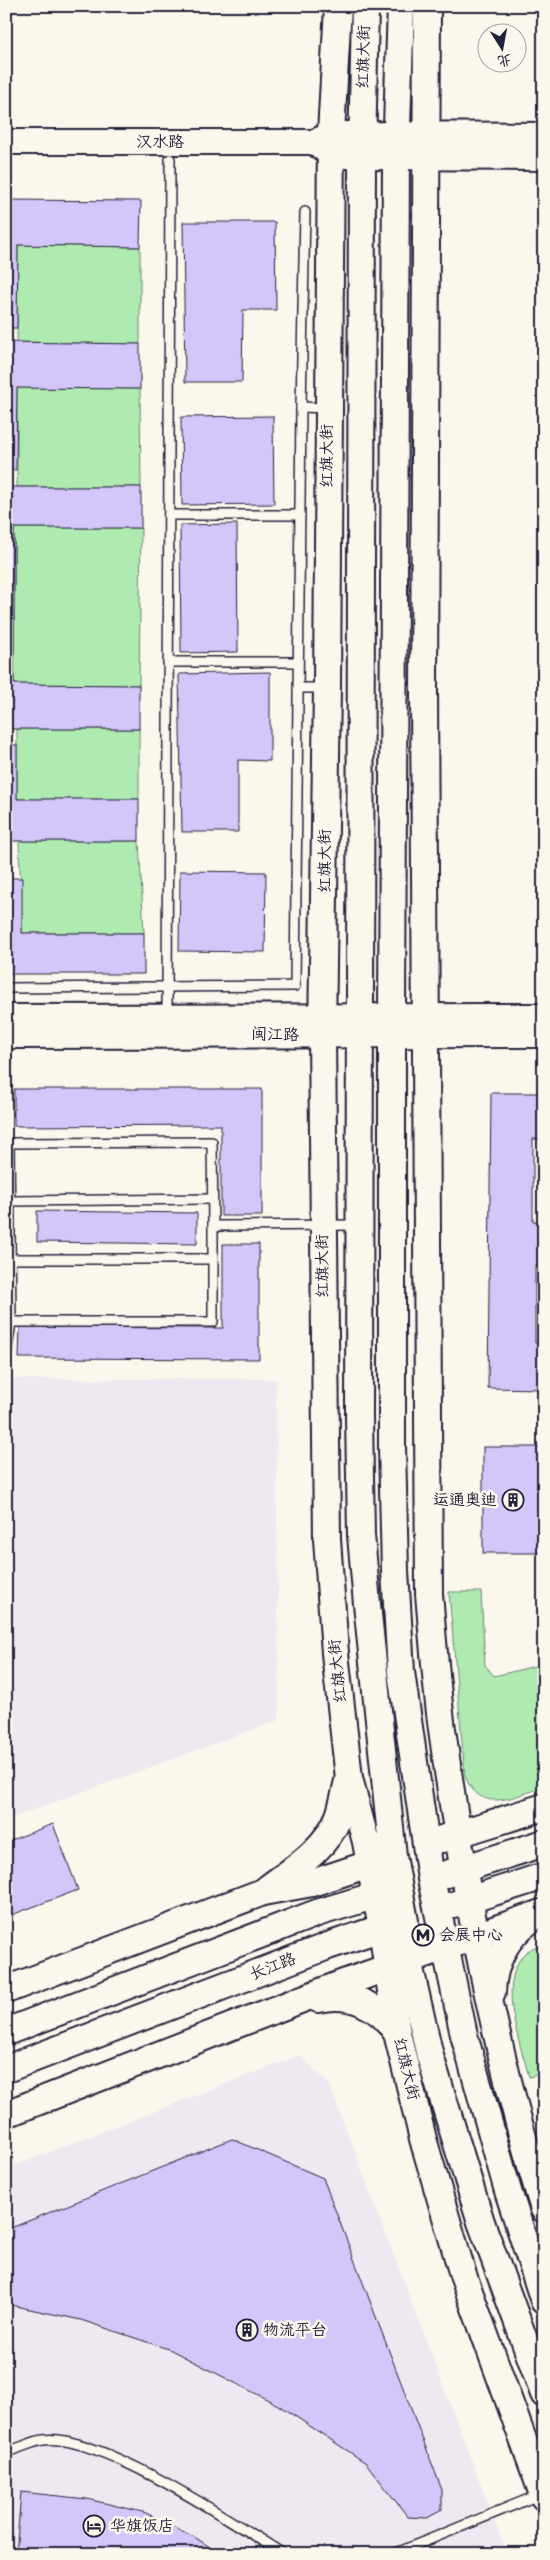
<svg xmlns="http://www.w3.org/2000/svg" width="550" height="2560" font-family="Mynerve,'LXGW WenKai TC',sans-serif">
	<style>
		.built { fill: #efe8f0 }
		.green { fill: #afebb0; stroke: #688676 }
		.building { fill: #d4c6f8; stroke: #22223b }
		.lines { fill: none; stroke-linecap: round; stroke-linejoin: round }
		.lane-casing { stroke: #22223b; stroke-width: 12 }
		.secondary-casing { stroke: #22223b; stroke-width: 28 }
		.primary-casing { stroke: #22223b; stroke-width: 30 }
		.lane { stroke: #fbf7ec; stroke-width: 9 }
		.secondary { stroke: #fbf7ec; stroke-width: 24 }
		.primary { stroke: #fbf7ec; stroke-width: 26 }
		.labels { text-anchor: middle; dominant-baseline: central; stroke-width: 5; stroke-linejoin: round; paint-order: stroke }
		.street-label { font-size: 16px; fill: #22223b; stroke: #fbf7ec }
		.poi-label { font-size: 16px; fill: #22223b; stroke: #fbf7ec; text-anchor: start }
	</style>
	<rect width="100%" height="100%" fill="#fbf7ec"/>
	<filter id="ink" filterUnits="userSpaceOnUse"><feTurbulence type="fractalNoise" baseFrequency=".02" numOctaves="2"/><feDisplacementMap in="SourceGraphic" scale="10" xChannelSelector="R" yChannelSelector="G"/><feConvolveMatrix kernelMatrix="1 2 1 2 8 2 1 2 1" color-interpolation-filters="sRGB"/></filter>
	<g filter="url(#ink)">
		<g class="built">
			<path d="M6 1379H276L279 1720 6 1820Z"/>
			<path d="M300 2055 329 2084 507 2554H6V2169Z"/>
		</g>
		<g class="green">
			<path d="M18 245 140 247V344L17 342Z"/>
			<path d="M17 388 140 389 141 487H17Z"/>
			<path d="M14 528H141L139 685 14 684Z"/>
			<rect x="17" y="729" width="122" height="70"/>
			<path d="M19 841H139L144 933H22Z"/>
			<path d="M449 1592H481L485 1665 494 1676 544 1664V1787C514 1796 481 1816 465 1776Z"/>
			<path d="M538 1945 544 1963V2073L529 2077C520 2042 498 1989 522 1956 525 1952 533 1948 538 1945Z"/>
		</g>
		<g class="building">
			<path d="M6 200 141 201 140 247 18 245 17 328H6Z"/>
			<path d="M183 222H275L276 310H243L242 382H185Z"/>
			<path d="M6 342 140 344V389L17 388 16 470H6Z"/>
			<path d="M273 416 274 504 182 505 181 417Z"/>
			<path d="M6 487H141V528H14V684L139 685V729H6Z"/>
			<path d="M237 524 238 652 181 653 180 525Z"/>
			<path d="M270 672V761L238 760V832H182L179 674Z"/>
			<path d="M6 745H17V799H139V841H6Z"/>
			<path d="M180 871 266 872 265 952 179 951Z"/>
			<path d="M6 878H22V933H144V974H6Z"/>
			<path d="M14 1089H262V1216H221V1125L14 1126Z"/>
			<path d="M491 1093H544V1139H533V1221L544 1222V1266H535V1343H544V1389L488 1388Z"/>
			<path d="M37 1211 197 1213V1244L37 1242Z"/>
			<path d="M223 1244H259V1359L19 1358 20 1327 223 1328Z"/>
			<rect x="483" y="1447" width="61" height="106"/>
			<path d="M53 1824 78 1890 6 1917V1842Z"/>
			<path d="M232 2139 323 2178 442 2490V2510L427 2518 408 2517 366 2463 278 2405 171 2350 81 2320 6 2304V2230Z"/>
			<path d="M21 2492 87 2499 147 2513 196 2538 220 2554H16Z"/>
		</g>
		<g class="lines">
			<g class="lane-casing">
				<g id="lane">
					<path d="M305 212 301 407 327 408"/>
					<path d="M169 515H300"/>
					<path d="M168 662H298"/>
					<path d="M298 688H325"/>
					<path d="M6 988 295 986 301 407"/>
					<path d="M167 1016 170 159"/>
					<path d="M10 1201 212 1199"/>
					<path d="M6 1259H213"/>
					<path d="M544 1275V1305"/>
					<path d="M7 1322H11L9 1143 212 1142 213 1226"/>
					<path d="M6 1355 11 1322H213V1226L357 1225"/>
					<path d="M6 2452C18 2449 31 2442 43 2440 97 2432 234 2523 283 2554"/>
					<path d="M394 2554 541 2494"/>
				</g>
			</g>
			<g class="secondary-casing">
				<g id="secondary">
					<path d="M6 142H314L331 134 544 135"/>
					<path d="M315 143 331 155 362 157 544 158"/>
					<path d="M6 1017 544 1016"/>
					<path d="M6 1036 544 1035"/>
				</g>
			</g>
			<g class="primary-casing">
				<g id="primary">
					<path d="M338 6 331 134 327 688 322 1035 327 1539 335 1653 349 1778 366 1842 382 1928 397 2033 423 2139 463 2275 544 2497"/>
					<path d="M365 6 362 157 359 1416 361 1535 367 1604 393 1856 405 1921 408 1960 430 2056 481 2222 544 2394"/>
					<path d="M401 6 396 157 392 1016V1446L395 1571 401 1672 431 1879 464 2035 508 2191 544 2301"/>
					<path d="M427 6 424 690 429 1594C433 1639 436 1685 442 1729 464 1891 495 2053 544 2209"/>
					<path d="M442 1839 544 1807"/>
					<path d="M447 1874 544 1843"/>
					<path d="M268 1888C295 1868 326 1849 339 1816 343 1805 345 1793 348 1781"/>
					<path d="M453 1905 544 1876"/>
					<path d="M6 1990 263 1892 312 1883 384 1859"/>
					<path d="M492 1992C493 1963 506 1937 529 1921"/>
					<path d="M318 1999C351 1992 379 2005 397 2033"/>
					<path d="M6 2032 317 1913 390 1891"/>
					<path d="M6 2069 328 1946 399 1922"/>
					<path d="M6 2114 341 1984 544 1912"/>
				</g>
			</g>
			<use href="#lane" class="lane"/>
			<use href="#secondary" class="secondary"/>
			<use href="#primary" class="primary"/>
		</g>
	</g>
	<defs>
		<g id="building-ring" transform="scale(1.125)"><circle r="9.5" fill="#fbf7ec" stroke="#22223b" stroke-width="1.5"/><path d="M-4-6H4V6H1V3H-1V6H-4ZM-2.5-4.3h1.7v1.8h-1.7ZM.8-4.3h1.7v1.8H.8ZM-2.5-1h1.7V.8h-1.7ZM.8-1h1.7V.8H.8Z" fill="#22223b"/></g>
		<g id="metro-ring" transform="scale(1.125)"><circle r="9.5" fill="#fbf7ec" stroke="#22223b" stroke-width="1.5"/><path d="M-5.5 5V-5H-3L0 0L3-5H5.5V5H3V-.5L0 4L-3-.5V5Z" fill="#22223b"/></g>
		<g id="hotel-ring" transform="scale(1.125)"><circle r="9.5" fill="#fbf7ec" stroke="#22223b" stroke-width="1.5"/><path d="M-6-4.5h1.5V1H6V5H4.5V3h-9V5H-6ZM-4 0a1.8 1.8 0 1 1 3.6 0ZM.5 0V-2.5h3Q6-2.5 6 0Z" fill="#22223b"/></g>
	</defs>
	<g fill-rule="evenodd">
		<use href="#building-ring" x="513" y="1500"/>
		<use href="#metro-ring" x="423" y="1935"/>
		<use href="#building-ring" x="247" y="2330"/>
		<use href="#hotel-ring" x="94" y="2526"/>
	</g>
	<g class="labels">
		<g class="street-label">
			<text transform="translate(364 57) rotate(-89)">红旗大街</text>
			<text x="160" y="142">汉水路</text>
			<text transform="translate(327 456) rotate(-90)">红旗大街</text>
			<text transform="translate(325 861) rotate(-90)">红旗大街</text>
			<text transform="translate(275 1035) rotate(1)">闽江路</text>
			<text transform="translate(323 1266) rotate(-91)">红旗大街</text>
			<text transform="translate(338 1671) rotate(-96)">红旗大街</text>
			<text transform="translate(273 1967) rotate(-21)">长江路</text>
			<text transform="translate(406 2069) rotate(76)">红旗大街</text>
		</g>
		<g class="poi-label">
			<text x="497" y="1500" text-anchor="end">运通奥迪</text>
			<text x="439" y="1935">会展中心</text>
			<text x="263" y="2330">物流平台</text>
			<text x="110" y="2526">华旗饭店</text>
		</g>
	</g>
	<rect width="550" height="2560" fill="none" stroke="#fbf7ec" stroke-width="25"/>
	<rect x="12" y="12" width="525" height="2535" fill="none" stroke="#22223b" stroke-width="2" filter="url(#ink)"/>
	<g transform="translate(502 48) rotate(169)"><circle r="24" fill="#fbf7ec" stroke="#a4a2a5"/>
	<path d="M0-4L9 19L0 12L-9 19Z" fill="#22223b"/>
	<text y="-8" font-size="14" font-weight="bold" text-anchor="middle" fill="#22223b">北</text>
	</g>
</svg>
